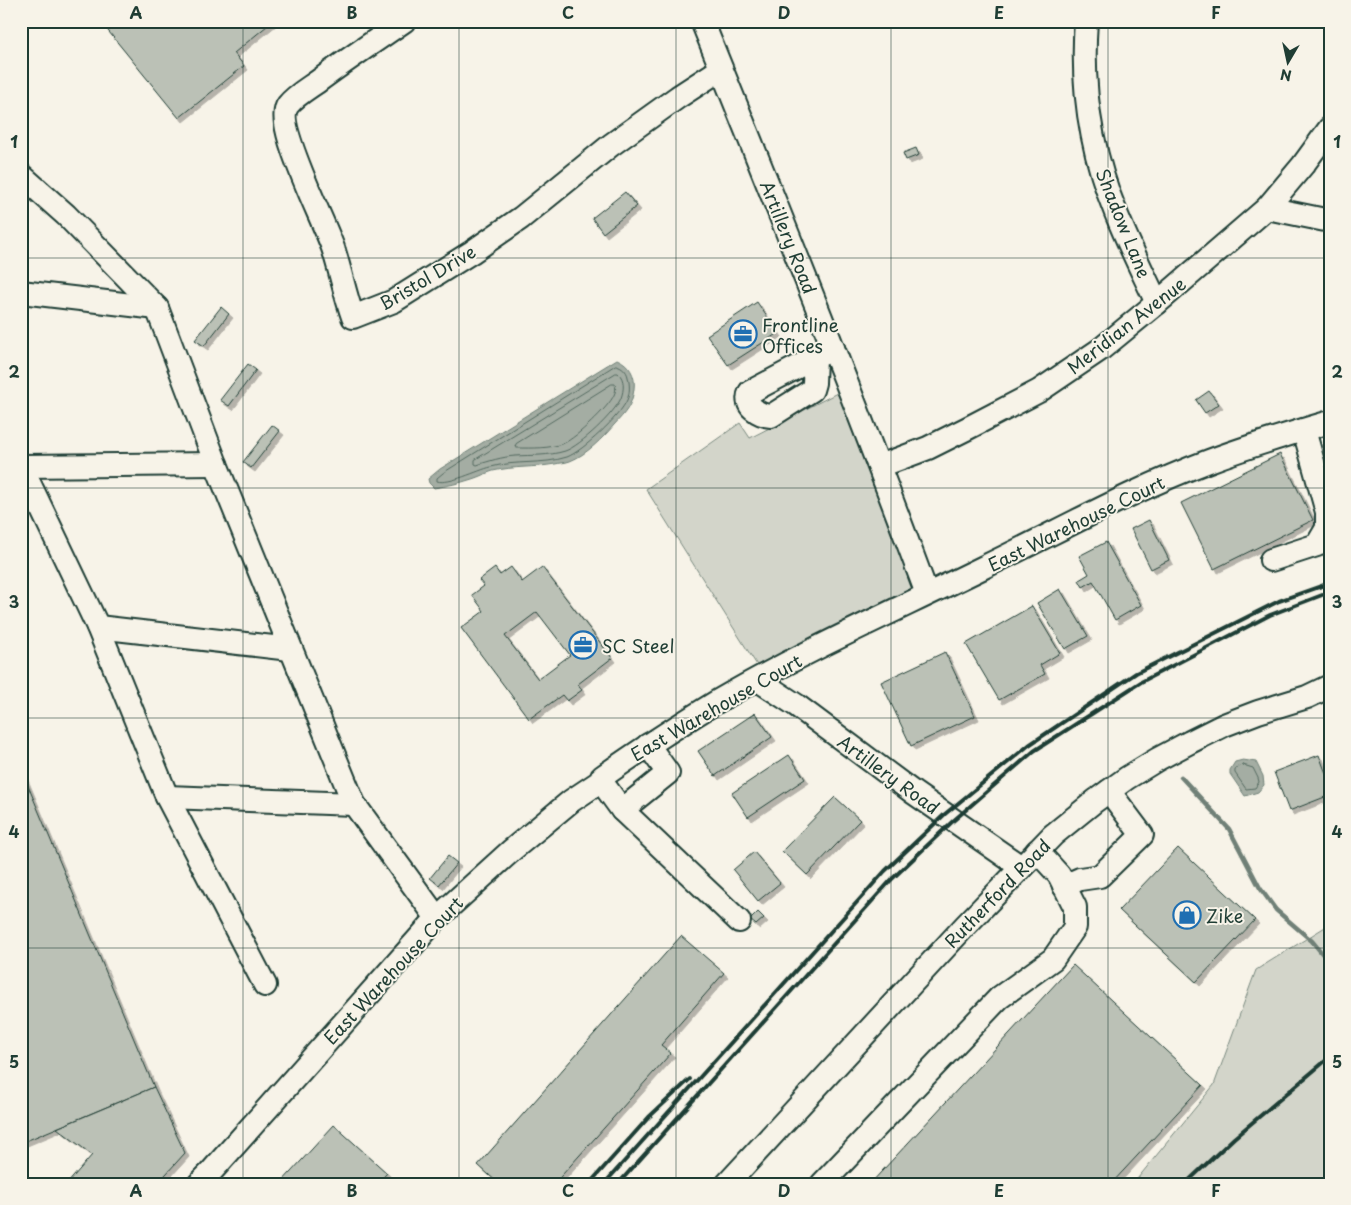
<svg xmlns="http://www.w3.org/2000/svg" width="1351" height="1205" font-family="'Playpen Sans',sans-serif">
	<style>
		.green { fill: #d3d5ca; stroke: #79897f }
		.water { fill: #a4ada3; stroke: #6f8077 }
		.lines { fill: none; stroke-linecap: round; stroke-linejoin: round }
		.shore { stroke: #546a60; stroke-width: 1 }
		.stream { stroke: #6f8077; stroke-width: 4.5 }
		.building { fill: #bbc1b6; stroke: #1f3d34; fill-rule: evenodd; filter: url(#shadow) }
		.minor-casing { stroke: #1f3d34; stroke-width: 26 }
		.minor { stroke: #f7f3e8; stroke-width: 22 }
		.rail { stroke: #1f3d34; stroke-width: 4 }
		.grid { fill: none; stroke: #1f3d34; stroke-width: 1; stroke-opacity: 0.55 }
		.labels { text-anchor: middle; dominant-baseline: central; stroke-width: 4; stroke-linejoin: round; paint-order: stroke }
		.street-label { font-size: 18px; fill: #1f3d34; stroke: #f7f3e8 }
		.poi-label { font-size: 18px; fill: #1f3d34; stroke: #f7f3e8; text-anchor: start }
		.neatline { fill: none; stroke: #1f3d34; stroke-width: 2 }
		.grid-label { font-size: 16px; text-anchor: middle; font-weight: bold; fill: #1f3d34 }
	</style>
	<defs>
		<filter id="shadow"><feDropShadow dx="4" dy="4" stdDeviation="0" flood-color="#0004"/></filter>
	</defs>
	<rect width="100%" height="100%" fill="#f7f3e8"/>
	<filter id="ink" filterUnits="userSpaceOnUse"><feTurbulence type="fractalNoise" baseFrequency=".02" numOctaves="2"/><feDisplacementMap in="SourceGraphic" scale="10" xChannelSelector="R" yChannelSelector="G"/><feConvolveMatrix kernelMatrix="1 2 1 2 8 2 1 2 1" color-interpolation-filters="sRGB"/></filter>
	<g filter="url(#ink)">
		<g class="green">
			<path d="M837 393 928 578 884 608 760 670 646 489 740 423 750 438Z"/>
			<path d="M1330 924V1184H1133L1214 1085 1256 970Z"/>
		</g>
		<g class="water">
			<path d="M617 359C629 364 636 375 634 389 632 406 625 413 614 425 603 438 586 455 570 461 565 463 559 463 555 464 534 468 514 466 493 471 486 473 479 477 472 479 460 483 447 486 434 488L429 483 428 479 440 469Z"/>
			<path d="M1243 760 1256 762 1263 776 1264 785 1258 792 1245 796 1230 774V770L1235 762Z"/>
		</g>
		<g class="lines">
			<g class="shore">
				<path d="M616 365C622 366 627 371 628 377 630 385 630 393 627 400 620 416 583 451 567 457 542 465 516 460 491 467 478 470 449 485 437 481V478L443 473Z"/>
				<path d="M616 373H618C625 379 624 390 621 398 615 413 580 446 565 451 549 456 531 455 515 456 502 457 489 461 477 465L475 464V460Z"/>
				<path d="M612 384H615C616 387 616 391 614 395 609 407 576 438 564 443 550 449 532 448 517 448L515 447 516 444Z"/>
				<path d="M1243 765 1253 768 1258 778 1259 782 1255 788 1246 789 1235 773C1234 768 1239 766 1243 765Z"/>
			</g>
			<path class="stream" d="M1181 777 1229 829 1260 888 1276 910 1312 941 1330 963"/>
		</g>
		<g class="building">
			<path d="M100 21H273L234 53 244 66 179 118Z"/>
			<path d="M916 148 919 155 906 160 903 153Z"/>
			<path d="M625 192 637 206 603 233 592 218Z"/>
			<path d="M757 302 778 333 728 365 707 335Z"/>
			<path d="M221 307 229 314 204 346 195 340Z"/>
			<path d="M248 364 256 370 229 406 220 400Z"/>
			<path d="M1209 391 1219 404 1205 413 1196 400Z"/>
			<path d="M272 425 280 431 251 468 243 462Z"/>
			<path d="M1280 454 1313 520 1214 569 1181 503Z"/>
			<path d="M1149 520 1169 560 1151 569 1131 529Z"/>
			<path d="M1106 542 1141 605 1115 620 1093 581 1083 587 1079 580 1089 574 1079 556Z"/>
			<path d="M511 567 522 582 542 567 612 658 578 684 582 690 567 701 562 695 529 719 461 628 484 611 472 595 484 586 479 580 495 568 500 575ZM537 612 570 655 538 679 505 636Z"/>
			<path d="M1060 589 1088 636 1065 649 1037 603Z"/>
			<path d="M1032 606 1060 653 1040 665 1045 674 999 700 966 644Z"/>
			<path d="M945 652 975 716 911 746 881 682Z"/>
			<path d="M755 713 772 737 715 776 698 751Z"/>
			<path d="M789 755 805 779 748 817 732 793Z"/>
			<path d="M1319 755 1330 784V795L1289 811 1274 772Z"/>
			<path d="M21 769 154 1087 21 1143Z"/>
			<path d="M835 797 860 820 807 875 782 851Z"/>
			<path d="M1178 848 1255 920 1196 982 1119 910Z"/>
			<path d="M754 852 780 883 758 901 733 870Z"/>
			<path d="M448 856 457 863 439 885 430 878Z"/>
			<path d="M758 912 764 918 756 925 750 920Z"/>
			<path d="M681 936 724 973 661 1045 671 1053 554 1184H499L478 1165Z"/>
			<path d="M1073 965 1203 1085 1111 1184H870Z"/>
			<path d="M154 1087 185 1153 157 1184H67L92 1155 57 1128Z"/>
			<path d="M334 1125 387 1173 377 1184H280Z"/>
		</g>
		<g class="lines">
			<g class="minor-casing">
				<g id="minor">
					<path d="M404 21C375 41 345 61 317 82 307 89 295 96 288 105 273 125 327 226 334 251 341 273 345 295 353 317L394 301 472 252 521 218 611 145 678 97 721 69"/>
					<path d="M702 21C779 211 856 402 927 594"/>
					<path d="M1086 21C1081 87 1091 152 1116 213 1128 243 1143 273 1157 303"/>
					<path d="M21 175 66 215 157 308 216 464 354 804 437 918"/>
					<path d="M1267 208 1330 221"/>
					<path d="M21 292 157 308"/>
					<path d="M815 358 814 383 812 390 771 416C759 415 743 406 750 392L822 354 833 348"/>
					<path d="M21 466 98 627 167 797 265 985"/>
					<path d="M22 466 216 464"/>
					<path d="M880 466 928 448 968 428 1039 391 1101 349 1157 303 1267 208 1303 165 1330 128"/>
					<path d="M1271 560 1317 545 1327 528V512L1304 430"/>
					<path d="M98 627 290 649"/>
					<path d="M758 680 796 705 914 793 1021 867"/>
					<path d="M601 781 622 810 739 921"/>
					<path d="M167 797 354 804"/>
					<path d="M622 810 668 773 648 745"/>
					<path d="M1064 886 1080 879 1100 876 1142 835 1109 791"/>
					<path d="M199 1184 210 1173 437 918 512 850 571 801 601 781 602 777C640 750 679 725 718 701 804 651 895 611 984 567 1059 531 1132 490 1209 461 1249 446 1289 434 1330 422"/>
					<path d="M727 1184 965 926 1053 835 1095 801 1127 778 1158 759 1190 742 1224 725 1258 712 1307 697 1330 686"/>
					<path d="M822 1184 999 998 1053 959 1075 927V907L1059 875 1037 851"/>
				</g>
			</g>
			<use href="#minor" class="minor"/>
			<g class="rail">
				<path d="M589 1184 649 1117 690 1079"/>
				<path d="M604 1184 885 871 945 814 1029 745 1136 673 1279 601 1330 583"/>
				<path d="M618 1184 892 879 953 821 1034 751 1141 682 1270 615 1330 592"/>
				<path d="M1185 1184 1234 1138 1330 1057"/>
			</g>
		</g>
	</g>
	<path class="grid" d="M243 21V1184M459 21V1184M676 21V1184M891 21V1184M1108 21V1184M21 258H1330M21 488H1330M21 718H1330M21 948H1330"/>
	<defs>
		<g id="office-ring" transform="scale(1.4375)"><circle r="9.5" fill="#f7f3e8" stroke="#1f6fb2" stroke-width="1.5"/><path d="M-6-3h4V-5.5h4V-3h4V5H-6ZM-1-4.5V-3h2v-1.5ZM-6 0V1H6V0Z" fill="#1f6fb2"/></g>
		<g id="shop-ring" transform="scale(1.4375)"><circle r="9.5" fill="#f7f3e8" stroke="#1f6fb2" stroke-width="1.5"/><path d="M-5-2.5h2.3a2.7 3.5 0 0 1 5.4 0H5L5.5 6h-11ZM-1.5-2.5h3a1.5 2.3 0 0 0-3 0Z" fill="#1f6fb2"/></g>
	</defs>
	<g fill-rule="evenodd">
		<use href="#office-ring" x="743" y="334"/>
		<use href="#office-ring" x="583" y="645"/>
		<use href="#shop-ring" x="1187" y="915"/>
	</g>
	<g class="labels">
		<g class="street-label">
			<text transform="translate(1124 223) rotate(68)">Shadow Lane</text>
			<text transform="translate(789 237) rotate(68)">Artillery Road</text>
			<text transform="translate(427 277) rotate(-31)">Bristol Drive</text>
			<text transform="translate(1126 325) rotate(-38)">Meridian Avenue</text>
			<text transform="translate(1076 523) rotate(-26)">East Warehouse Court</text>
			<text transform="translate(716 707) rotate(-30)">East Warehouse Court</text>
			<text transform="translate(889 774) rotate(36)">Artillery Road</text>
			<text transform="translate(997 893) rotate(-46)">Rutherford Road</text>
			<text transform="translate(393 970) rotate(-47)">East Warehouse Court</text>
		</g>
		<g class="poi-label">
			<text x="762" y="324">Frontline<tspan x="762" dy="21">Offices</tspan></text>
			<text x="602" y="645">SC Steel</text>
			<text x="1206" y="915">Zike</text>
		</g>
	</g>
	<rect width="1351" height="1205" fill="none" stroke="#f7f3e8" stroke-width="55"/>
	<g transform="translate(1288 62) rotate(189)" stroke="#f7f3e8" stroke-width="4" paint-order="stroke">
	<path d="M0-4L9 19L0 12L-9 19Z" fill="#1f3d34"/>
	<text y="-8" font-size="14" font-weight="bold" text-anchor="middle" fill="#1f3d34">N</text>
	</g>
	<rect x="28" y="28" width="1296" height="1150" class="neatline"/>
	<g class="grid-label">
		<text x="136" y="19">A</text>
		<text x="352" y="19">B</text>
		<text x="568" y="19">C</text>
		<text x="784" y="19">D</text>
		<text x="999" y="19">E</text>
		<text x="1216" y="19">F</text>
		<text x="14" y="148">1</text>
		<text x="1337" y="148">1</text>
		<text x="14" y="378">2</text>
		<text x="1337" y="378">2</text>
		<text x="14" y="608">3</text>
		<text x="1337" y="608">3</text>
		<text x="14" y="838">4</text>
		<text x="1337" y="838">4</text>
		<text x="14" y="1068">5</text>
		<text x="1337" y="1068">5</text>
		<text x="136" y="1197">A</text>
		<text x="352" y="1197">B</text>
		<text x="568" y="1197">C</text>
		<text x="784" y="1197">D</text>
		<text x="999" y="1197">E</text>
		<text x="1216" y="1197">F</text>
	</g>
</svg>
